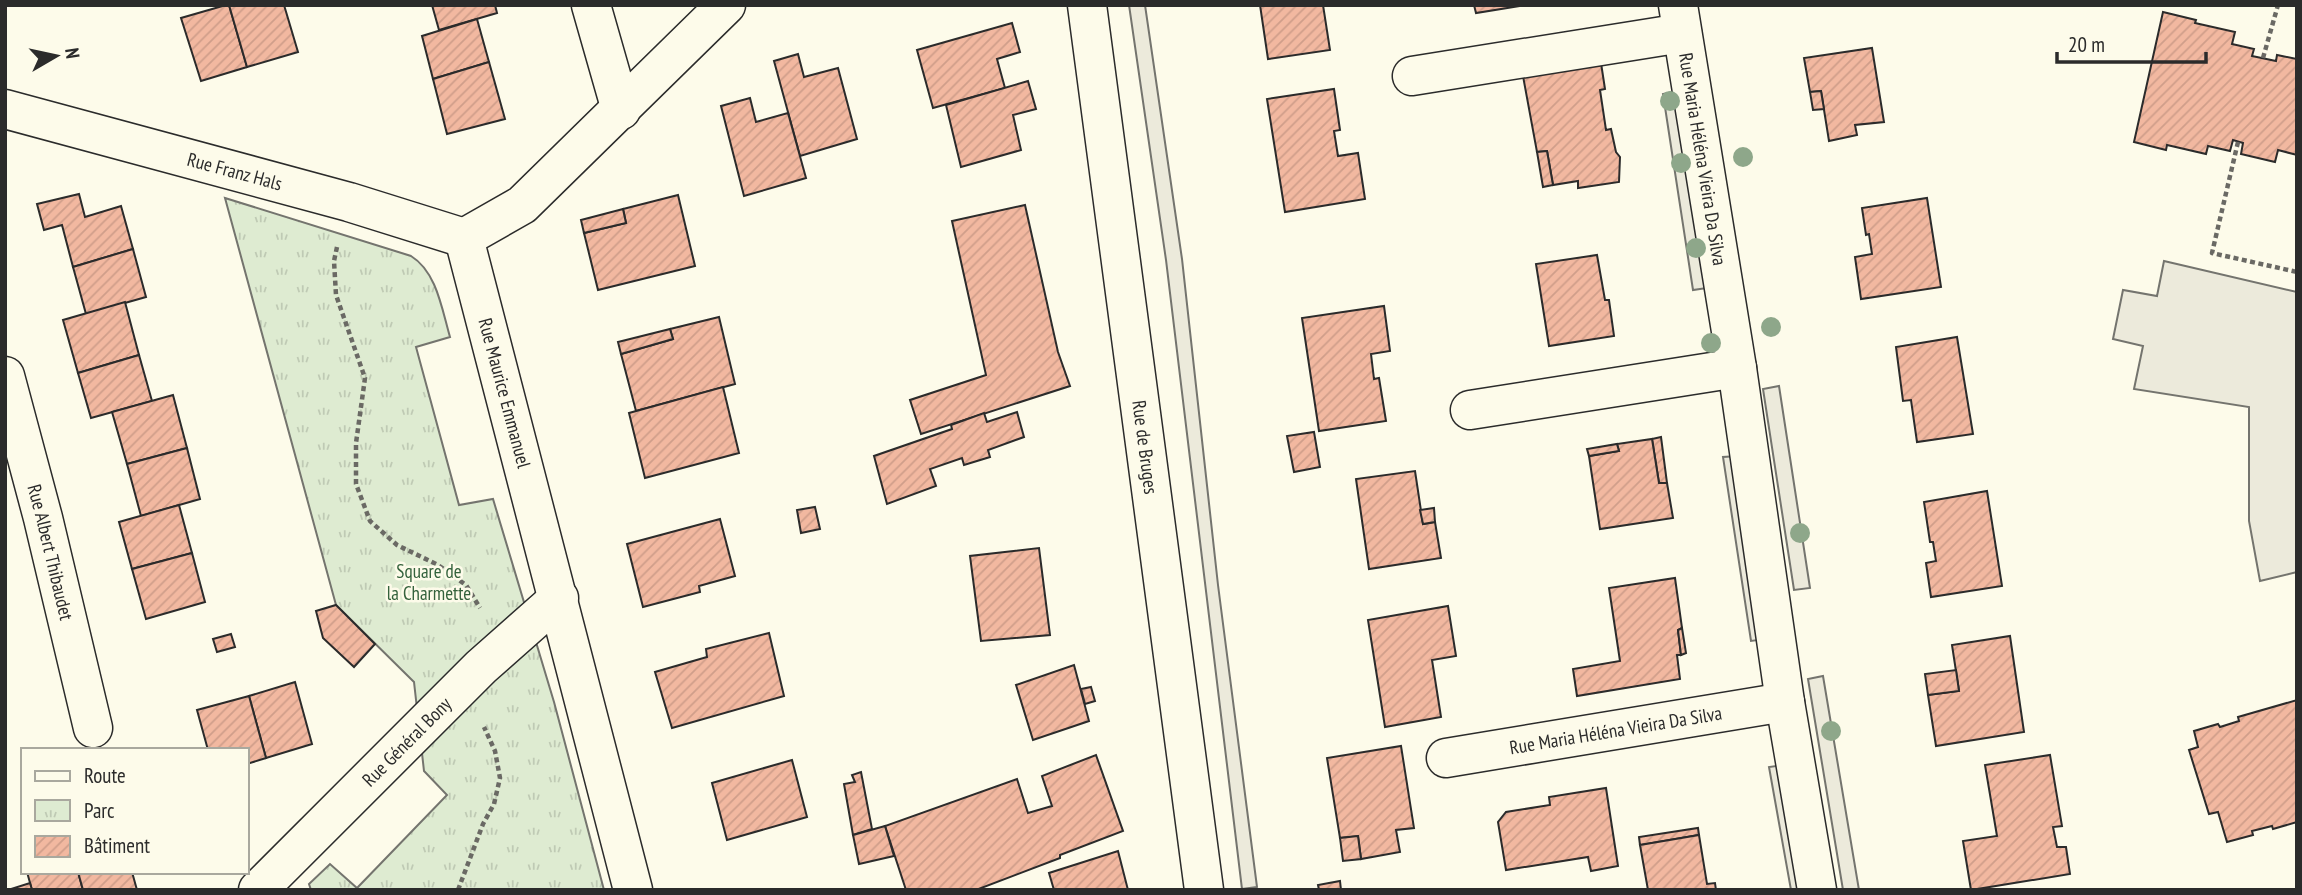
<svg xmlns="http://www.w3.org/2000/svg" width="2302" height="895" font-family="'PT Sans Narrow',sans-serif">
	<style>
		.park { fill: url(#park-tufts); stroke: #74746e; stroke-width: 2 }
		.parking { fill: #eceadb; stroke: #74746e; stroke-width: 2 }
		.building { fill: url(#building-hatch); stroke: #2b2b2b; stroke-width: 2 }
		.lines { fill: none; stroke-linecap: round; stroke-linejoin: round }
		.street-casing { stroke: #2b2b2b; stroke-width: 41 }
		.secondary-casing { stroke: #2b2b2b; stroke-width: 41 }
		.path { stroke: #6a6964; stroke-width: 4.5; stroke-dasharray: 5 3.5; stroke-linecap: butt }
		.street { stroke: #fdfbea; stroke-width: 38 }
		.secondary { stroke: #fdfbea; stroke-width: 38 }
		.tree { fill: #8ea78a }
		.labels { text-anchor: middle; dominant-baseline: central; stroke-width: 5; stroke-linejoin: round; paint-order: stroke }
		.street-label { font-size: 19px; fill: #2b2b2b; stroke: #fdfbea }
		.park-label { font-size: 19px; fill: #34623c; stroke: #fdfbea }
	</style>
	<defs>
		<pattern id="park-tufts" width="24" height="20" patternUnits="userSpaceOnUse" patternTransform="scale(1.75)"><rect width="24" height="20" fill="#deebd1"/><path d="M3 7l-1-3M5 7V3M7 7l1-3M15 17l-1-3M17 17v-4M19 17l1-3" fill="none" stroke="#bfcab4"/></pattern>
		<pattern id="building-hatch" width="6" height="6" patternUnits="userSpaceOnUse" patternTransform="scale(1.75)"><rect width="6" height="6" fill="#f2b8a0"/><path d="M-1 1l2-2M0 6l6-6M5 7l2-2" fill="none" stroke="#d09e8a"/></pattern>
	</defs>
	<rect width="100%" height="100%" fill="#fdfbea"/>
	<path class="park" d="M225 198 411 256C437 272 442 310 450 337L416 347 459 505 493 499 554 702 604 890H311L309 884 330 864 357 888 447 795 424 771 414 682 336 605Z"/>
	<g class="parking">
		<path d="M1129 5H1145L1182 259 1218 585 1257 887 1242 889 1166 260Z"/>
		<path d="M1677 91 1707 288 1693 290 1663 94Z"/>
		<path d="M2164 261 2297 292V572L2260 581 2249 521V407L2134 389 2143 346 2113 339 2123 290 2157 296Z"/>
		<path d="M1779 386 1810 588 1794 590 1763 389Z"/>
		<path d="M1738 456 1766 639 1751 641 1723 457Z"/>
		<path d="M1823 676 1859 890H1843L1808 679Z"/>
		<path d="M1784 765 1806 890H1791L1769 767Z"/>
	</g>
	<g class="building">
		<path d="M226 5H229L247 67 201 81 181 18Z"/>
		<path d="M229 5H284L298 52 247 67Z"/>
		<path d="M432 5H495L497 13 439 30Z"/>
		<path d="M1260 5H1323L1330 50 1268 59Z"/>
		<path d="M1474 5H1526L1476 13Z"/>
		<path d="M2163 12 2196 20 2195 23 2235 32 2232 44 2254 49 2252 56 2276 61 2277 55 2297 59V155L2278 150 2275 162 2241 154 2243 143 2233 140 2230 151 2208 146 2206 154 2167 145 2166 150 2134 142Z"/>
		<path d="M477 19 489 62 433 79 422 36Z"/>
		<path d="M1012 23 1020 52 997 59 1005 88 933 108 917 50Z"/>
		<path d="M1872 48 1884 122 1855 125 1857 135 1829 141 1821 91 1810 92 1804 58Z"/>
		<path d="M798 54 804 77 838 68 857 139 800 156 774 61Z"/>
		<path d="M489 62 505 119 447 134 433 79Z"/>
		<path d="M1601 63 1605 89 1600 90 1606 130 1611 129 1616 152 1620 157 1619 182 1578 188V181L1553 185 1547 151 1537 152 1523 76Z"/>
		<path d="M1028 81 1036 109 1013 115 1021 150 961 167 946 105Z"/>
		<path d="M1334 89 1340 130 1334 131 1338 156 1358 153 1365 199 1285 212 1267 99Z"/>
		<path d="M1821 91 1824 109 1813 110 1810 92Z"/>
		<path d="M750 98 756 122 788 113 806 178 744 196 721 106Z"/>
		<path d="M1547 151 1553 185 1543 187 1537 152Z"/>
		<path d="M79 194 85 217 121 206 133 249 73 267 62 225 44 230 37 204Z"/>
		<path d="M678 195 695 266 598 290 584 233 626 223 623 209Z"/>
		<path d="M1927 198 1941 287 1861 299 1855 257 1872 254 1869 234 1866 235 1862 208Z"/>
		<path d="M1025 205 1058 352 1070 386 921 434 910 400 986 375 952 221Z"/>
		<path d="M623 209 626 223 584 233 581 220Z"/>
		<path d="M133 249 146 297 86 314 73 267Z"/>
		<path d="M1597 255 1605 300H1609L1614 336 1549 346 1536 264Z"/>
		<path d="M125 302 139 355 78 373 63 320Z"/>
		<path d="M1384 306 1390 351 1371 354 1374 379 1379 378 1386 421 1319 431 1302 318Z"/>
		<path d="M719 317 735 384 636 411 621 354 673 339 670 329Z"/>
		<path d="M670 329 673 339 621 354 618 342Z"/>
		<path d="M1957 337 1973 434 1917 442 1911 400 1903 401 1896 347Z"/>
		<path d="M139 355 152 401 91 418 78 373Z"/>
		<path d="M723 387 739 453 645 478 629 413Z"/>
		<path d="M173 395 187 448 127 464 112 412Z"/>
		<path d="M1017 412 1024 437 988 450 990 457 964 465 962 458 930 469 936 486 887 504 874 456 952 429 951 425 984 413 987 422Z"/>
		<path d="M1314 432 1320 467 1294 472 1287 436Z"/>
		<path d="M1661 437 1667 483H1659L1652 439Z"/>
		<path d="M1652 439 1659 483H1667L1673 518 1600 529 1589 456 1619 451 1617 444Z"/>
		<path d="M1617 444 1619 451 1589 456 1587 449Z"/>
		<path d="M187 448 200 499 141 516 127 464Z"/>
		<path d="M1415 471 1423 524 1435 522 1441 558 1369 569 1356 479Z"/>
		<path d="M1987 491 2002 586 1931 597 1926 563 1936 561 1933 542H1930L1924 502Z"/>
		<path d="M179 505 192 553 132 569 119 522Z"/>
		<path d="M815 507 820 529 801 533 797 510Z"/>
		<path d="M1434 508 1435 522 1423 524 1420 510Z"/>
		<path d="M720 519 735 576 699 586 700 592 643 607 627 544Z"/>
		<path d="M1039 548 1050 635 981 641 970 556Z"/>
		<path d="M192 553 205 602 146 619 132 569Z"/>
		<path d="M1675 578 1682 628 1678 630 1681 655H1677L1680 679 1577 696 1573 669 1620 661 1609 588Z"/>
		<path d="M336 605 375 644 354 667 323 638 316 611Z"/>
		<path d="M1448 606 1456 656 1432 660 1441 717 1385 727 1368 620Z"/>
		<path d="M1682 628 1686 653 1681 655 1678 630Z"/>
		<path d="M769 633 784 696 672 728 655 672 707 657 706 649Z"/>
		<path d="M231 634 235 647 217 652 213 639Z"/>
		<path d="M2010 636 2024 732 1936 746 1928 695 1959 691 1952 645Z"/>
		<path d="M1074 665 1089 721 1033 740 1016 685Z"/>
		<path d="M1956 670 1959 691 1928 695 1925 674Z"/>
		<path d="M295 682 312 744 266 758 249 696Z"/>
		<path d="M1091 687 1095 701 1085 704 1081 689Z"/>
		<path d="M249 696 266 758 247 764V750H208L197 710Z"/>
		<path d="M2297 700V822L2273 829 2272 826 2252 831 2253 835 2227 842 2218 812 2209 814 2189 750 2198 747 2194 731 2218 724 2220 727 2239 721 2238 717Z"/>
		<path d="M1401 746 1414 828 1396 830 1400 852 1361 859 1358 836 1340 838 1327 758Z"/>
		<path d="M1096 755 1123 831 1060 855V858L976 890H906L885 826 1017 779 1028 813 1052 806 1042 776Z"/>
		<path d="M2050 755 2062 826 2053 827 2057 847H2066L2070 874 1971 890 1963 841 1997 836 1985 765Z"/>
		<path d="M792 760 807 817 727 840 712 783Z"/>
		<path d="M861 772 872 829 853 835 844 784 855 782 852 775Z"/>
		<path d="M1606 788 1618 866 1591 871 1588 857 1506 870 1498 822 1506 812 1550 805 1549 797Z"/>
		<path d="M885 826 894 856 859 864 853 835Z"/>
		<path d="M1698 828 1699 835 1640 845 1639 837Z"/>
		<path d="M1699 835 1707 884 1715 883 1716 890H1648L1640 845Z"/>
		<path d="M1358 836 1361 859 1343 861 1340 838Z"/>
		<path d="M1118 851 1128 890H1054L1049 873Z"/>
		<path d="M27 872H78L83 890H32Z"/>
		<path d="M78 872H132L137 890H83Z"/>
		<path d="M1340 881 1341 890H1319L1318 885Z"/>
		<path d="M30 883 32 890H8Z"/>
	</g>
	<g class="lines">
		<g class="street-casing">
			<g id="street">
				<path d="M591 5 621 110"/>
				<path id="s1" d="M1678 5 1737 368 1785 702 1817 890"/>
				<path d="M1412 76 1682 33"/>
				<path id="s2" d="M5 109 349 202 464 238"/>
				<path id="s3" d="M5 376 43 518 93 728"/>
				<path d="M1470 410 1737 368"/>
				<path id="s4" d="M1446 758 1785 702"/>
				<path id="s5" d="M258 890 481 667 559 598"/>
				<path d="M633 890 464 238 522 205 726 5"/>
			</g>
		</g>
		<g class="secondary-casing">
			<g id="secondary">
				<path id="s6" d="M1087 5 1204 890"/>
			</g>
		</g>
		<g class="path">
			<path d="M2263 58 2278 5"/>
			<path d="M2238 142 2212 253 2297 272"/>
			<path d="M337 247 334 261 336 295 365 378 356 443V484L370 521 397 545 438 565 466 585 480 608"/>
			<path d="M458 890 483 824 494 804 500 778 495 751 484 727"/>
		</g>
		<use href="#street" class="street"/>
		<use href="#secondary" class="secondary"/>
	</g>
	<g class="tree">
		<circle cx="1670" cy="101" r="10"/>
		<circle cx="1743" cy="157" r="10"/>
		<circle cx="1681" cy="163" r="10"/>
		<circle cx="1696" cy="248" r="10"/>
		<circle cx="1771" cy="327" r="10"/>
		<circle cx="1711" cy="343" r="10"/>
		<circle cx="1800" cy="533" r="10"/>
		<circle cx="1831" cy="731" r="10"/>
	</g>
	<g class="labels">
		<g class="street-label">
			<text stroke="none"><textPath href="#s1" startOffset="156">Rue Maria Héléna Vieira Da Silva</textPath></text>
			<text stroke="none"><textPath href="#s2" startOffset="238">Rue Franz Hals</textPath></text>
			<text transform="translate(505 393) rotate(75)">Rue Maurice Emmanuel</text>
			<text stroke="none"><textPath href="#s6" startOffset="446">Rue de Bruges</textPath></text>
			<text stroke="none"><textPath href="#s3" startOffset="182">Rue Albert Thibaudet</textPath></text>
			<text stroke="none"><textPath href="#s4" startOffset="172">Rue Maria Héléna Vieira Da Silva</textPath></text>
			<text stroke="none"><textPath href="#s5" startOffset="210">Rue Général Bony</textPath></text>
		</g>
		<g class="park-label">
			<text x="429" y="571">Square de<tspan x="429" dy="22">la Charmette</tspan></text>
		</g>
	</g>
	<rect width="2302" height="895" fill="none" stroke="#2b2b2b" stroke-width="14"/>
	<rect x="21" y="748" width="228" height="126" fill="#fdfbea" stroke="#a9a89e" stroke-width="2"/>
	<rect x="35" y="771" width="35" height="10" fill="#fdfbea" stroke="#a9a89e" stroke-width="2"/>
	<text x="84" y="783" font-size="21" fill="#2b2b2b">Route</text>
	<rect x="35" y="800" width="35" height="21" fill="url(#park-tufts)" stroke="#a9a89e" stroke-width="2"/>
	<text x="84" y="818" font-size="21" fill="#2b2b2b">Parc</text>
	<rect x="35" y="836" width="35" height="21" fill="url(#building-hatch)" stroke="#a9a89e" stroke-width="2"/>
	<text x="84" y="853" font-size="21" fill="#2b2b2b">Bâtiment</text>
	<g transform="translate(56 56) rotate(81)" stroke="#fdfbea" stroke-width="5" paint-order="stroke">
	<path d="M0-5L12 26L0 18L-12 26Z" fill="#2b2b2b"/>
	<text y="-10" font-size="19" font-weight="bold" text-anchor="middle" fill="#2b2b2b">N</text>
	</g>
	<path d="M2057 52v10h149v-10" fill="none" stroke="#2b2b2b" stroke-width="3.5"/>
	<text x="2068" y="52" font-size="21" fill="#2b2b2b" stroke="#fdfbea" stroke-width="5" paint-order="stroke">20 m</text>
</svg>
